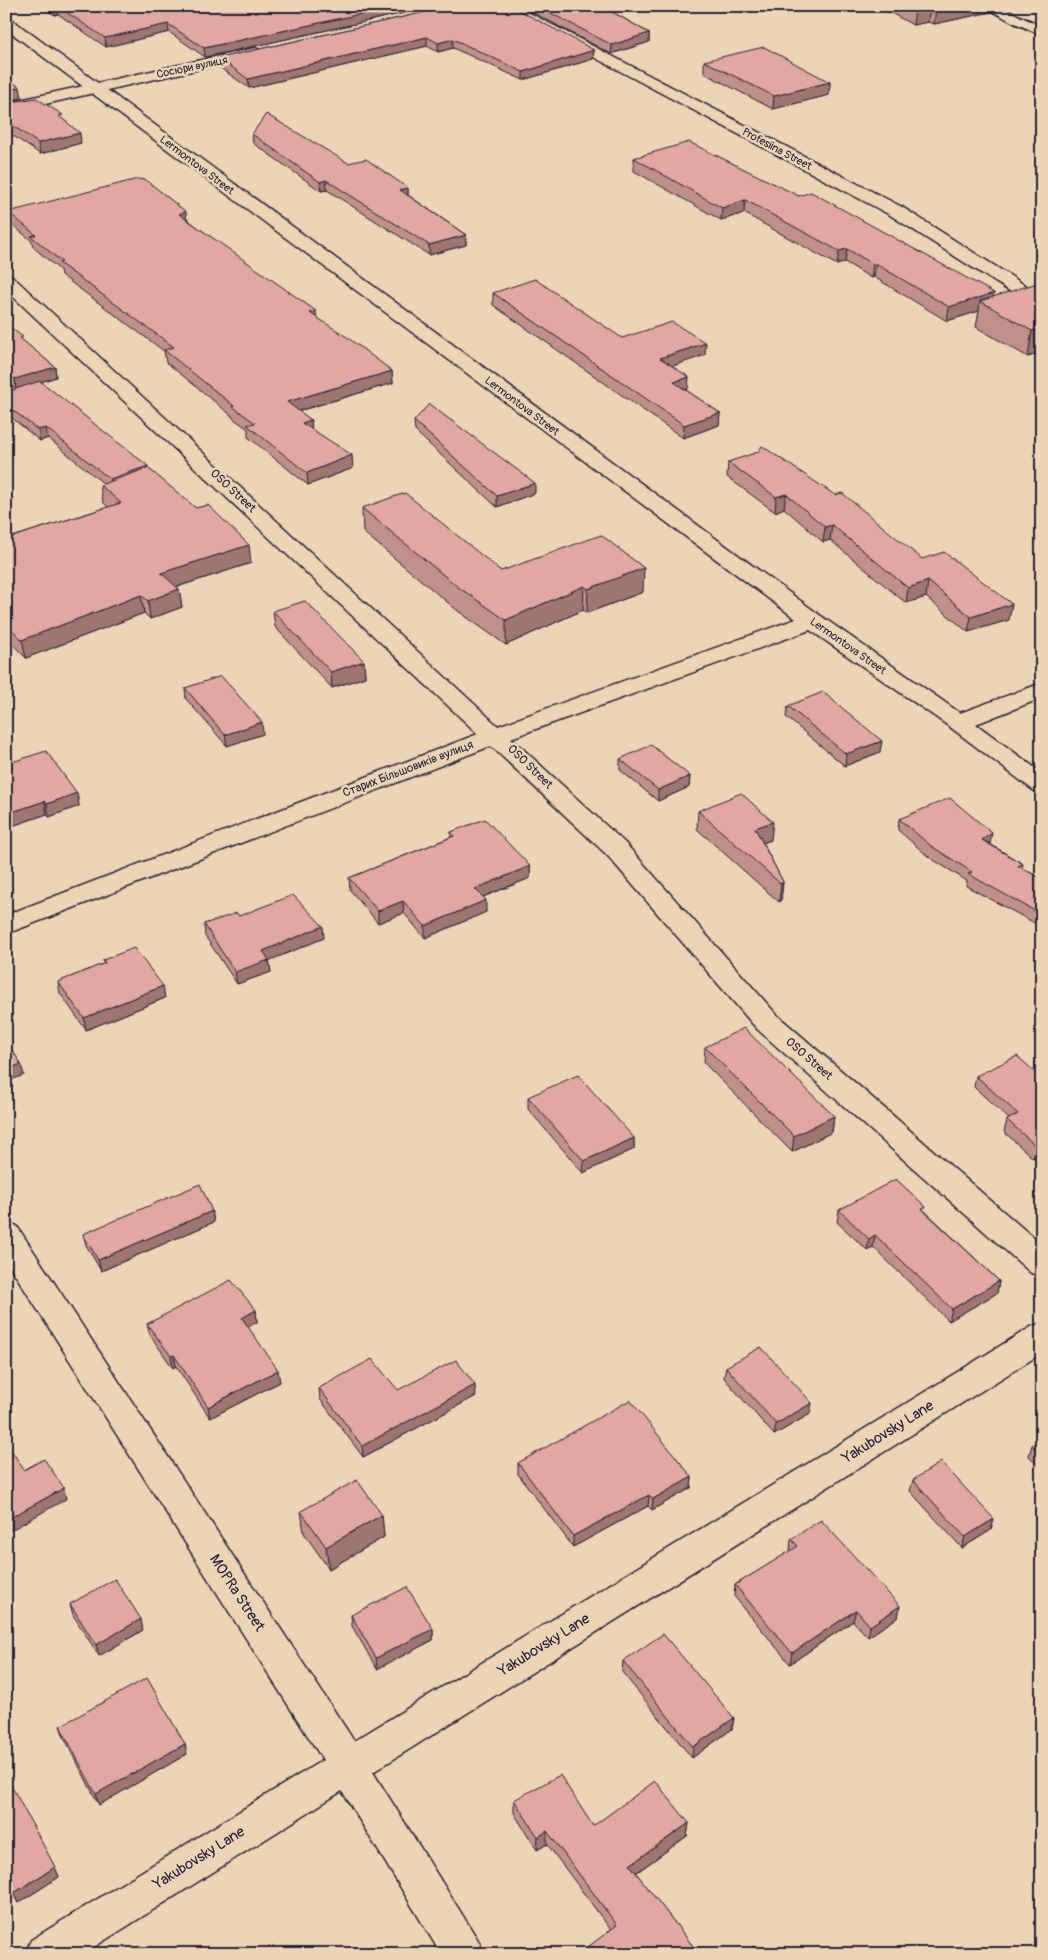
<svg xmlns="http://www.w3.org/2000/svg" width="1048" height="1960" font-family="Pangolin,sans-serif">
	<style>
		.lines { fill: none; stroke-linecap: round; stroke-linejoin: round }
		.lane-casing { stroke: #22223b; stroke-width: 4 }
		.street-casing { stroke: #22223b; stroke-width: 3 }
		.secondary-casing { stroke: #22223b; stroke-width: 3 }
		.lane { fill: #ecd4b5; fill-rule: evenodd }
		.street { fill: #ecd4b5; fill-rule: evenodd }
		.secondary { fill: #ecd4b5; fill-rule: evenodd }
		.wall { fill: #c2908a; stroke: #22223b }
		.shaded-wall { fill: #9e7570; stroke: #22223b }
		.building { fill: #e1a7a0; stroke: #22223b }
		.labels { text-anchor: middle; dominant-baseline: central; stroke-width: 5; stroke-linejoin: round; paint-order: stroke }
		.far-street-label { font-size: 11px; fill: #22223b; stroke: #ecd4b5 }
		.street-label { font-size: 12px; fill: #22223b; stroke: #ecd4b5 }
		.near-street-label { font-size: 15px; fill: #22223b; stroke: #ecd4b5 }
	</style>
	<rect width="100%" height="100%" fill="#ecd4b5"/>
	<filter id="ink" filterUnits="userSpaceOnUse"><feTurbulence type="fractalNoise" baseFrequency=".02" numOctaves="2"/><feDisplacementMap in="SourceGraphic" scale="10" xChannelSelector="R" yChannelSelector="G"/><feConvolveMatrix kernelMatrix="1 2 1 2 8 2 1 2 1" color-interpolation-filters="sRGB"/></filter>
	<g filter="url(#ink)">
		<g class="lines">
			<g class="lane-casing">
				<path id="lane" d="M1019 16 1042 26V35L1015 23 1013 20Z"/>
			</g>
			<g class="street-casing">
				<g id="street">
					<path d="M498 6H516L902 207 1042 296V309L1036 308 890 215Z"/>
					<path d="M983 6H1002L1026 20 1024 23H1014Z"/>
					<path d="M6 18 11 19 821 616 960 713 1042 683V698L976 724 1042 773V793L1033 790 950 727 810 630 511 738 625 843 777 1015 1042 1245V1276L1031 1273 757 1029 607 855 491 746 6 934V915L478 734 6 290V275L12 276 498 726 796 619 6 29Z"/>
					<path d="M6 1222 17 1226 354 1741 1031 1327 1042 1323V1353L373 1772 478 1940 484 1954H441L342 1791 83 1954H25L31 1940 323 1760 6 1260Z"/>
				</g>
			</g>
			<g class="secondary-casing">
				<path id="secondary" d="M256 48 263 52 261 55 6 113V103Z"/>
			</g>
			<use href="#lane" class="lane"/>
			<use href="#street" class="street"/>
			<use href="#secondary" class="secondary"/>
		</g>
		<g class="wall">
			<path d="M38 6H436L205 57 169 32 106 47 58 14 55 15Z"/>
			<path d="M453 6 594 50 593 59 523 80 453 48 438 52 427 46 249 88 219 67V58Z"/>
			<path d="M521 6H602L649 33V42L611 54Z"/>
			<path d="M878 6H991V12L934 24 928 22 913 25Z"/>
			<path d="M704 61 830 82 829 95 773 109 704 73Z"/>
			<path d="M6 103 64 120 81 143 40 154 6 131Z"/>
			<path d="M252 134 348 163 408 188V195L466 235V245L429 255 327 190 321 191 253 143Z"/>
			<path d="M634 158 994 293 993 297 1042 284V352L1028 357 976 327 979 311 947 321 874 277 871 278 845 262 837 265 744 213 721 220 634 171Z"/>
			<path d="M8 212 187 219 317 318 392 371 393 383 299 411 311 420V429L353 468 308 485 248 437V429L233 418 232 416 166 362 164 351 61 275 60 270 33 247 32 241 10 223Z"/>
			<path d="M493 293 622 338 705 355 672 366 688 389 686 390 720 413 719 425 683 438 493 305Z"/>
			<path d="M6 324 23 341 55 367 56 377 41 382 149 469 251 563 177 587 179 589 182 607 150 619 144 613 26 658 6 637V539L108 507 103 502 100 485 104 484 48 438 40 441 6 413V392L16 389 6 381Z"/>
			<path d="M414 421 535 493 497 507 415 431Z"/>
			<path d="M728 462 922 559 1009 620 968 632 926 597 906 603 830 540 823 542 784 508 775 512 727 477Z"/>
			<path d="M362 508 501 571 643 592 587 613 583 610 506 645 458 611 363 532Z"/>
			<path d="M273 611 364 661 365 677 332 688 275 627Z"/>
			<path d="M185 688 263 734 227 746 186 699Z"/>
			<path d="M788 706 880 752 845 766 786 717Z"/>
			<path d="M620 759 690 776 689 787 658 801 620 770Z"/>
			<path d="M6 764 77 793 79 806 49 817 47 814 6 828Z"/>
			<path d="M698 811 771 840 763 843 783 882 781 900 779 902 697 829Z"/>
			<path d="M899 819 990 844 1023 864 1022 868 1042 879V927L966 886 967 881 929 857 898 830Z"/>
			<path d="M451 832 530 866V878L483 897 486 912 425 938 404 913 378 923 350 890 349 878 451 837Z"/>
			<path d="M239 916 324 938 269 960 271 972 237 984 205 936 204 924Z"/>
			<path d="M103 960 165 998 86 1030 60 993 58 982 104 964Z"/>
			<path d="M705 1047 834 1116 832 1132 792 1152 704 1063Z"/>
			<path d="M976 1076 1042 1078V1153L1033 1158 1004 1132 1007 1120 1009 1119 974 1087Z"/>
			<path d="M528 1097 634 1138V1149L583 1173 528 1109Z"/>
			<path d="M839 1210 925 1211 999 1281 997 1293 949 1321 873 1247 867 1250 837 1222Z"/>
			<path d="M212 1211 214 1222 101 1271 86 1245 83 1234Z"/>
			<path d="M256 1310 257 1322 248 1327 280 1382 210 1418 176 1366 173 1368 150 1335 147 1324Z"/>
			<path d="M726 1367 810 1414 774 1435 724 1378Z"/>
			<path d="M319 1388 398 1390 476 1396 363 1457 320 1399Z"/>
			<path d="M1042 1438V1470L1029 1456 1032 1445Z"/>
			<path d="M518 1463 692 1477 691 1488 652 1510 648 1506 573 1547 518 1474Z"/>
			<path d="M913 1480 994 1519 991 1530 962 1548 910 1491Z"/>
			<path d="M301 1511 382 1515 384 1537 329 1569 304 1533Z"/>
			<path d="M791 1539 900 1606 898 1617 868 1637 853 1621 790 1664 734 1596 735 1585 791 1551 790 1550Z"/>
			<path d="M70 1604 143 1630 99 1656 73 1615Z"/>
			<path d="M351 1615 433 1629V1640L377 1669 352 1626Z"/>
			<path d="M623 1661 734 1718 732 1729 692 1758 622 1672Z"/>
			<path d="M60 1726 187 1754 99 1805 64 1737Z"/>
			<path d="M6 1785 55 1867 59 1877 18 1903 6 1881Z"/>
			<path d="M514 1800 593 1826 689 1823 687 1836 636 1873 699 1954H584V1950L611 1930 547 1844 537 1850 514 1813Z"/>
		</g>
		<g class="shaded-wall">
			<path d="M57 6 58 14 55 15 54 7Z"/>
			<path d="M397 6H436L205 57 204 48Z"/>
			<path d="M924 6H930L928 22 913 25 915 8Z"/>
			<path d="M943 6H991V12L934 24 936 8Z"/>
			<path d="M1010 6H1019L1010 8Z"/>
			<path d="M168 24 169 32 106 47 105 38Z"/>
			<path d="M649 33V42L611 54 612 45Z"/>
			<path d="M427 37V46L249 88 248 79Z"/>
			<path d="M453 39V48L438 52V43Z"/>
			<path d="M594 50 593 59 523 80V72Z"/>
			<path d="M830 82 829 95 773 109 774 96Z"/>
			<path d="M20 87 22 98 6 101V91Z"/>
			<path d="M80 133 81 143 40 154 38 143Z"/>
			<path d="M326 180 327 190 321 191 320 182Z"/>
			<path d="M408 188V197L400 190Z"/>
			<path d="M745 200 744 213 721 220 722 208Z"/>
			<path d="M186 212 187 223 179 214Z"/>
			<path d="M466 235V245L429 255V245Z"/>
			<path d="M847 249 845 262 837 265 839 251Z"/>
			<path d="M873 264H876L874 277 871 278Z"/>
			<path d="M994 293 991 307 980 301 979 311 947 321 949 307Z"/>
			<path d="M316 311 317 322 310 313Z"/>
			<path d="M1042 328V352L1028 357 1032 331Z"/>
			<path d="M706 343 705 355 659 371 660 358Z"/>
			<path d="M55 367 56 377 16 390 15 379Z"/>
			<path d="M392 371 393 383 288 414 287 402Z"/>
			<path d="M689 377 688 389 673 395 674 382Z"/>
			<path d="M720 413 719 425 683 438 684 425Z"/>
			<path d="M311 420 312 432 302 423Z"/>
			<path d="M46 428 48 438 40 441 38 430Z"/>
			<path d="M352 455 353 468 308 485 307 473Z"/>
			<path d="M148 466 150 476 111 490 110 479Z"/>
			<path d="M535 483V493L497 507V496Z"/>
			<path d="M786 494 784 508 775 512 776 497Z"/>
			<path d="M832 525 830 540 823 542 825 527Z"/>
			<path d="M249 545 251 563 164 591 161 573Z"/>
			<path d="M644 568 643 592 587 613 588 589Z"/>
			<path d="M928 581 926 597 906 603 908 588Z"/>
			<path d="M584 586 583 610 506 645V620Z"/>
			<path d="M179 589 182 607 150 619 148 601Z"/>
			<path d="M141 595 144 613 26 658 22 640Z"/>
			<path d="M1012 604 1009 620 968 632 971 617Z"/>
			<path d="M364 661 365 677 332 688 331 672Z"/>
			<path d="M262 722 263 734 227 746 225 735Z"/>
			<path d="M882 741 880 752 845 766 846 754Z"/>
			<path d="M690 776 689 787 658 801V790Z"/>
			<path d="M77 793 79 806 49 817 47 804Z"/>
			<path d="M45 801 47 814 6 828V814Z"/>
			<path d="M773 822 771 840 753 846 755 828Z"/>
			<path d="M992 833 990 844 982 840Z"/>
			<path d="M530 866V878L475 900V889Z"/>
			<path d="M783 882 781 900 779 902 781 884Z"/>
			<path d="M486 900V912L425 938V926Z"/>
			<path d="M403 901 404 913 378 923V911Z"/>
			<path d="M323 926 324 938 266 962 269 960 271 972 237 984 235 972 263 951Z"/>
			<path d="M163 986 165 998 86 1030 84 1018Z"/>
			<path d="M21 1064 24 1075 6 1082V1070Z"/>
			<path d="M834 1116 832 1132 792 1152 794 1136Z"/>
			<path d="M634 1138V1149L583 1173 584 1161Z"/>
			<path d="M1042 1143V1153L1033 1158 1036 1146Z"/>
			<path d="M212 1211 214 1222 101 1271 98 1260Z"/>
			<path d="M875 1235 873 1247 867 1250 869 1239Z"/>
			<path d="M999 1281 997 1293 949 1321 952 1309Z"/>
			<path d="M256 1310 257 1322 243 1329 242 1318Z"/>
			<path d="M174 1355 176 1366 173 1368 171 1356Z"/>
			<path d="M278 1370 280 1382 210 1418 208 1407Z"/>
			<path d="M475 1385 476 1396 363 1457 362 1446Z"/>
			<path d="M812 1403 810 1414 774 1435 776 1424Z"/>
			<path d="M692 1477 691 1488 652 1510 653 1499Z"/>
			<path d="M64 1488 66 1499 6 1533V1520Z"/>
			<path d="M649 1495 648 1506 573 1547V1536Z"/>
			<path d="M382 1515 384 1537 329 1569 326 1547Z"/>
			<path d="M994 1519 991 1530 962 1548 965 1537Z"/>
			<path d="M900 1606 898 1617 868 1637 870 1626Z"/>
			<path d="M856 1610 853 1621 790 1664 792 1653Z"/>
			<path d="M141 1619 143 1630 99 1656 96 1645Z"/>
			<path d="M433 1629V1640L377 1669 376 1658Z"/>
			<path d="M734 1718 732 1729 692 1758 693 1747Z"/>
			<path d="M185 1744 187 1754 99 1805 96 1794Z"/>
			<path d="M689 1823 687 1836 629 1878 630 1865Z"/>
			<path d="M547 1831V1844L537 1850 538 1837Z"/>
			<path d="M55 1867 59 1877 18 1903 14 1893Z"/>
		</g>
		<g class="building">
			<path d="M57 6H397L204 48 168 24 105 38Z"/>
			<path d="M453 6H511L594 50 523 72 453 39 438 43 427 37 248 79 219 58Z"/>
			<path d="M537 6H602L649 33 612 45Z"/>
			<path d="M912 6H924L915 8Z"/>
			<path d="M933 6H943L936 8Z"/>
			<path d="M764 47 830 82 774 96 704 61Z"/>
			<path d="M6 78 20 87 6 91Z"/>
			<path d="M36 98 63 115 59 116 80 133 38 143 6 121V103Z"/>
			<path d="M266 114 348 163 366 159 408 188 400 190 466 235 429 245 326 180 320 182 252 134Z"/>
			<path d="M689 142 799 196 811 192 994 293 949 307 876 264H873L847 249 839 251 745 200 722 208 634 158Z"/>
			<path d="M138 179 146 180 186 212 179 214 316 311 310 313 347 337 392 371 287 402 311 420 302 423 352 455 307 473 247 425 255 423 232 406H234L164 350 174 347 59 263 62 262 31 236 36 235 8 212Z"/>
			<path d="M535 279 622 338 672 322 706 343 660 358 689 377 674 382 720 413 684 425 493 293Z"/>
			<path d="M1037 283 1042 284V328L1032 331 980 301Z"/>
			<path d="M6 324 23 337 20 338 55 367 15 379 6 372Z"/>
			<path d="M40 381 148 466 110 479 46 428 38 430 6 405V392Z"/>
			<path d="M429 404 535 483 497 496 414 421Z"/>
			<path d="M762 446 835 495 842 493 922 559 944 552 1012 604 971 617 928 581 908 588 832 525 825 527 786 494 776 497 728 462 758 452Z"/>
			<path d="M148 468 196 508 208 505 249 545 161 573 179 589 148 601 141 595 22 640 6 623V539L121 503 100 485Z"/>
			<path d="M405 493 501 571 601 535 644 568 588 589 584 586 506 620 458 587 362 508Z"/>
			<path d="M305 601 364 661 331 672 273 611Z"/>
			<path d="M221 676 262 722 225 735 185 688Z"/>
			<path d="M823 692 882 741 846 754 788 706Z"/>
			<path d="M651 745 690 776 658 790 620 759Z"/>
			<path d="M46 751 77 793 47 804 45 801 6 814V764Z"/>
			<path d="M741 793 773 822 755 828 783 882 781 884 698 811Z"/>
			<path d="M950 798 992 833 982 840 1023 864 1018 866 1042 879V915L968 874 972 872 931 846 899 819Z"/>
			<path d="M485 819 530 866 475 889 486 900 425 926 403 901 378 911 349 878 454 836 451 832Z"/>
			<path d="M293 895 323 926 263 951 269 960 235 972 204 924 237 913 239 916Z"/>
			<path d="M134 948 163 986 84 1018 58 982 105 963 103 960Z"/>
			<path d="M744 1028 834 1116 794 1136 705 1047Z"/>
			<path d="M6 1040 21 1064 6 1070Z"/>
			<path d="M1017 1056 1042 1078V1143L1036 1146 1007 1120 1018 1114 976 1076Z"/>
			<path d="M578 1075 634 1138 584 1161 528 1097Z"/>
			<path d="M896 1179 926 1207 922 1209 999 1281 952 1309 875 1235 869 1239 839 1210Z"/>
			<path d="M200 1184 212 1211 98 1260 83 1234Z"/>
			<path d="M231 1280 256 1310 242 1318 278 1370 208 1407 174 1355 171 1356 147 1324Z"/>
			<path d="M761 1347 812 1403 776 1424 726 1367Z"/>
			<path d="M372 1359 398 1390 456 1360 475 1385 362 1446 319 1388Z"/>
			<path d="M630 1400 692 1477 653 1499 649 1495 573 1536 518 1463Z"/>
			<path d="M1042 1438V1455L1032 1445Z"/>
			<path d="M6 1442 24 1470 44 1459 64 1488 6 1520Z"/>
			<path d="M941 1462 994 1519 965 1537 913 1480Z"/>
			<path d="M357 1480 382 1515 326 1547 301 1511Z"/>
			<path d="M821 1520 900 1606 870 1626 856 1610 792 1653 735 1585 798 1546 791 1539Z"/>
			<path d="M115 1579 141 1619 96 1645 70 1604Z"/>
			<path d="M407 1587 433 1629 376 1658 351 1615Z"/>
			<path d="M663 1634 734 1718 693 1747 623 1661Z"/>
			<path d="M147 1678 185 1744 96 1794 60 1726Z"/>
			<path d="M560 1775 593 1826 655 1781 689 1823 630 1865 699 1954H587L584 1950 617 1925 547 1831 538 1837 514 1800Z"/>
			<path d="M10 1783 55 1867 14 1893 6 1878V1785Z"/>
			<path d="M754 1946 760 1954H742Z"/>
			<path d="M109 1949 111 1954H102Z"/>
		</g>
	</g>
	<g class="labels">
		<g class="far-street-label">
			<text transform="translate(192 67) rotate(-12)">Сосюри вулиця</text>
			<text transform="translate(777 149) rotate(28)">Profesiina Street</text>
			<text transform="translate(197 165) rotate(37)">Lermontova Street</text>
			<text transform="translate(522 406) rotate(37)">Lermontova Street</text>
			<text transform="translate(848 646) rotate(35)">Lermontova Street</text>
		</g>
		<g class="street-label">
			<text transform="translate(233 491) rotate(43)">OSO Street</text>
			<text transform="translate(530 767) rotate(44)">OSO Street</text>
			<text transform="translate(408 769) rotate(-21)">Старих Більшовиків вулиця</text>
			<text transform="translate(809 1059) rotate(41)">OSO Street</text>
		</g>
		<g class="near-street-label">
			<text transform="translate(888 1432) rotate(-32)">Yakubovsky Lane</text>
			<text transform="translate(237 1593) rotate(57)">MOPRa Street</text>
			<text transform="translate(544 1645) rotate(-32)">Yakubovsky Lane</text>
			<text transform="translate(199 1858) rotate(-32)">Yakubovsky Lane</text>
		</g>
	</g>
	<rect width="1048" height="1960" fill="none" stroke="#ecd4b5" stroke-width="25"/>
	<rect x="12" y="12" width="1023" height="1935" fill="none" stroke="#22223b" stroke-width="2" filter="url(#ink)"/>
</svg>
